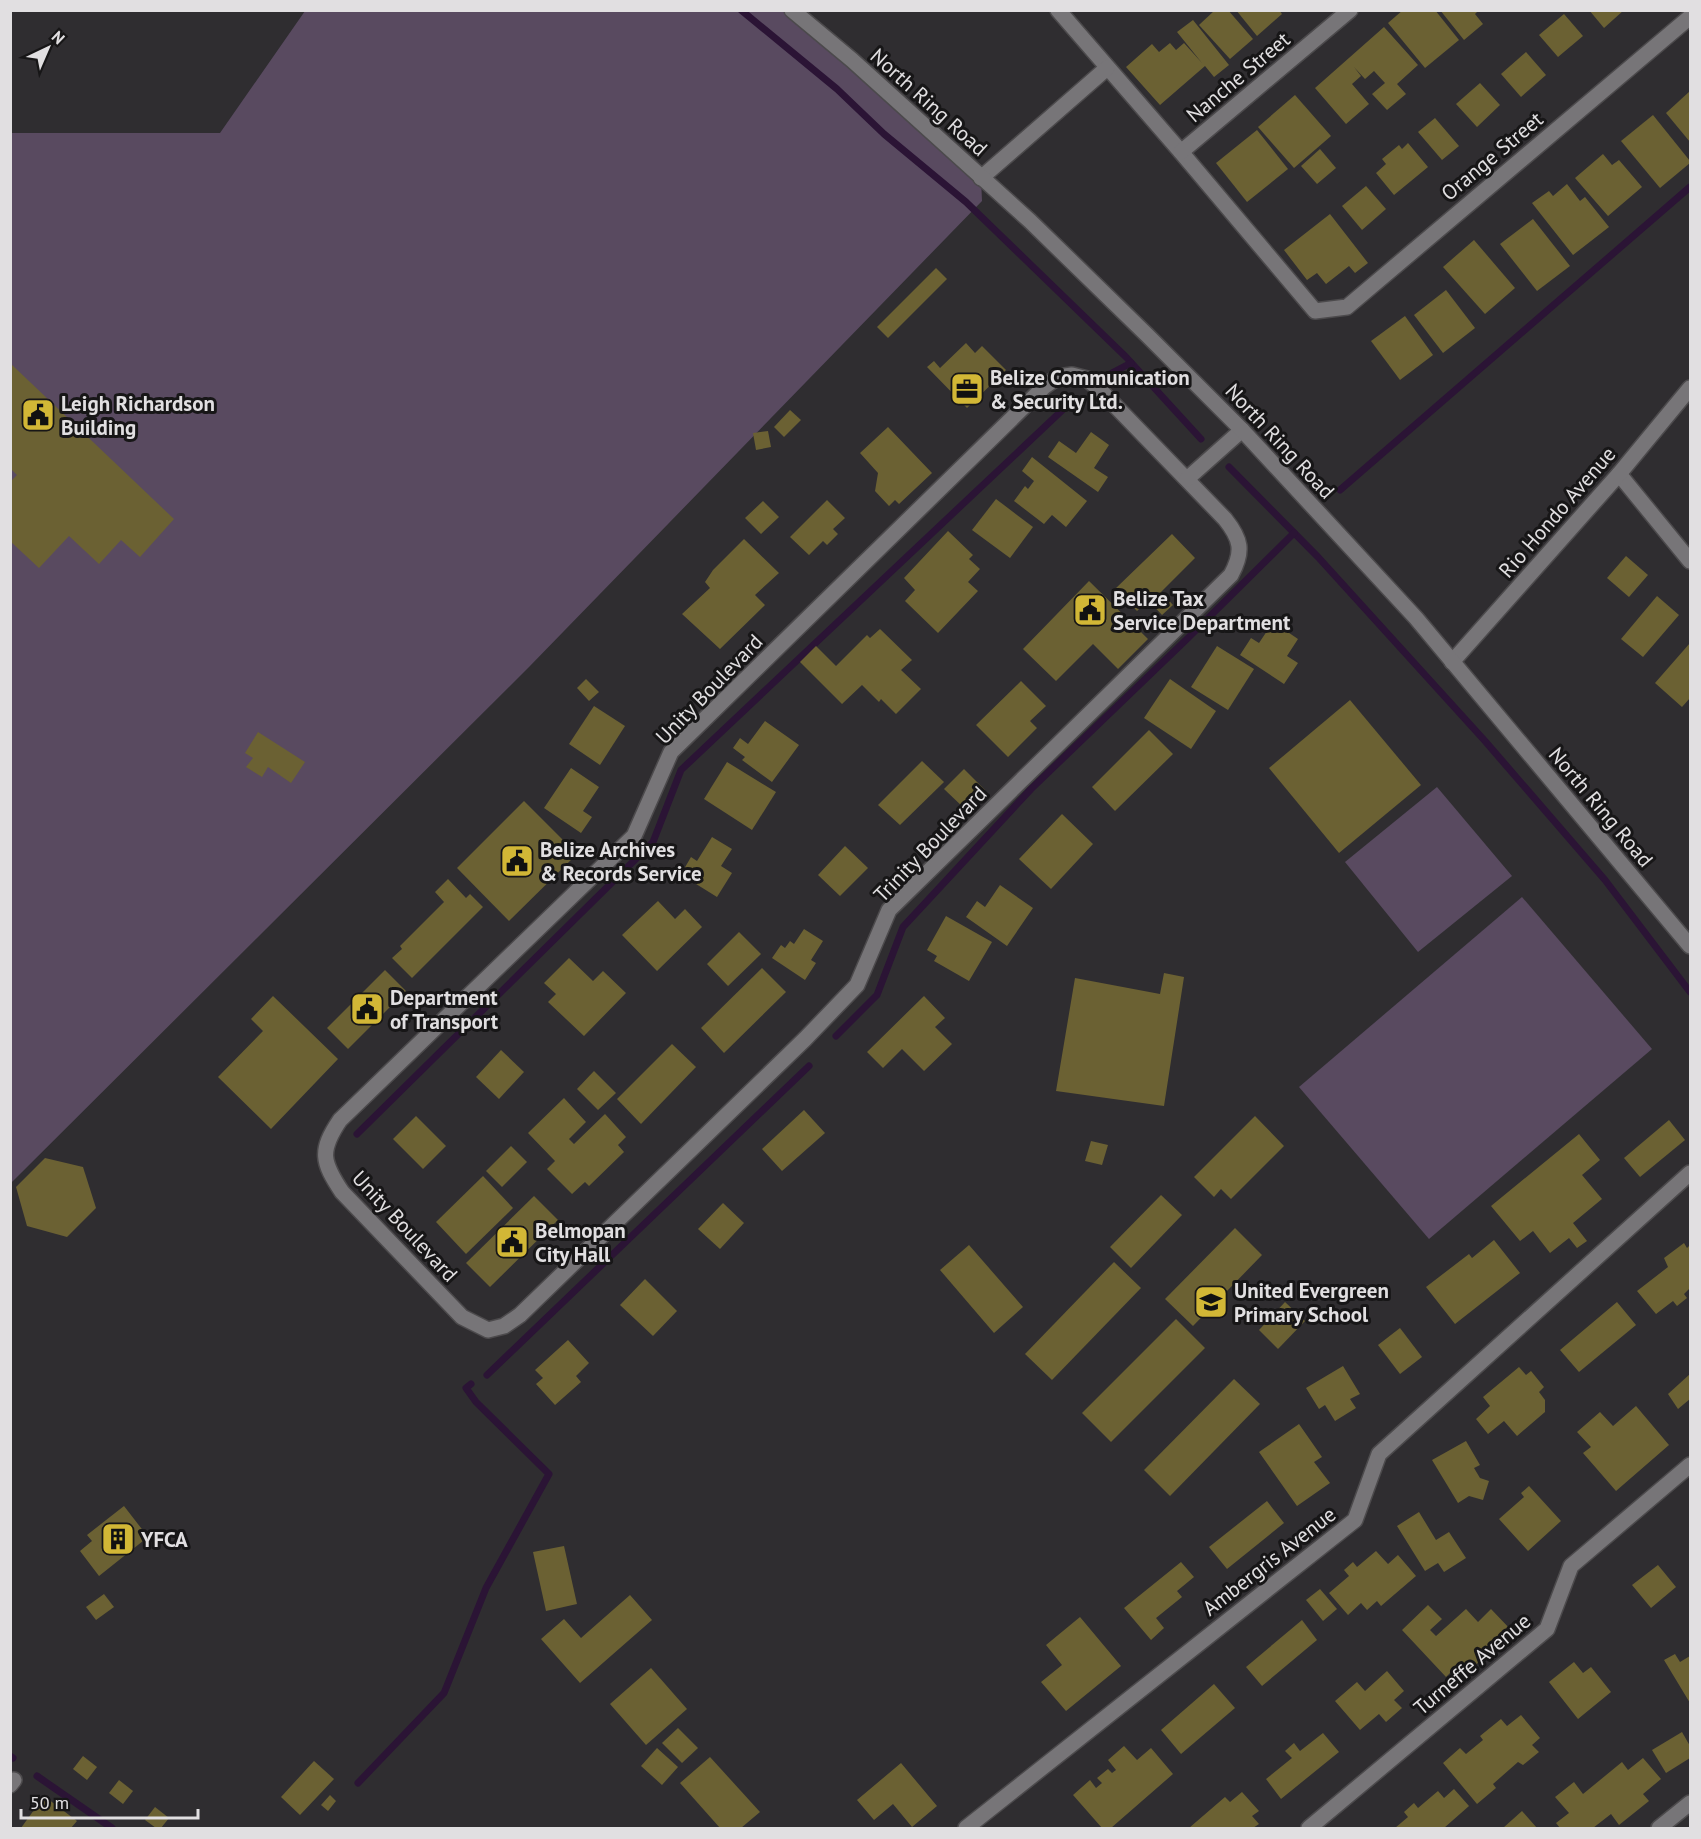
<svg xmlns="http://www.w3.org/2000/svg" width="1701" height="1839" font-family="'PT Sans',sans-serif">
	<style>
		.green { fill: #594a60 }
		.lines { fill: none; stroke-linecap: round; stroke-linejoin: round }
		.stream { stroke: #2b1435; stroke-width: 7 }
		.building { fill: #6b6133 }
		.street-casing { stroke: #4c4a4c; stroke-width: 18 }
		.secondary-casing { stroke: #4c4a4c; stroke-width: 18 }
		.street { stroke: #777578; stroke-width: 15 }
		.secondary { stroke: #777578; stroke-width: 15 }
		.labels { text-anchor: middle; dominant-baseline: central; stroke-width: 6; stroke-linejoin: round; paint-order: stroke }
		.street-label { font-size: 21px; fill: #e1dfe1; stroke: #171617 }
		.poi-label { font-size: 21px; font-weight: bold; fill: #e1dfe1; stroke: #171617; text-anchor: start }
	</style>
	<rect width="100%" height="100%" fill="#2f2d30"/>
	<g class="green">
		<path d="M305 11H792L981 178 982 201 529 667 11 1183V133H220Z"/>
		<path d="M1437 787 1512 876 1418 952 1345 862Z"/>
		<path d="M1522 897 1652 1049 1429 1239 1299 1087Z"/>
	</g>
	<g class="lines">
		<g class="stream">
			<path d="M741 10 837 89 884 134 966 202 1126 357 1201 439"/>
			<path d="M1108 375 1131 363"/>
			<path d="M1229 467 1318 557 1485 741 1605 880 1690 992"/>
			<path d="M1340 490 1690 187"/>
			<path d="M836 1036 877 995 903 927 1031 789 1188 638 1294 533"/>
			<path d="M357 1134 653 842 681 770 1072 401"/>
			<path d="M487 1375 809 1066"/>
			<path d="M10 1756 13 1758"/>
			<path d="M37 1776 112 1828"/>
			<path d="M358 1783 444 1693 486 1588 549 1474 476 1402 466 1388 471 1384"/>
		</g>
	</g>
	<g class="building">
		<path d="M1215 10H1228L1253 39 1230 59 1199 25Z"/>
		<path d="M1236 10H1279L1282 14 1257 36Z"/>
		<path d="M1403 10H1435L1459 40 1425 68 1388 23Z"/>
		<path d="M1440 10H1479L1475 14 1483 24 1464 40Z"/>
		<path d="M1589 10H1624L1604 28Z"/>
		<path d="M1564 14 1583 36 1558 57 1539 35Z"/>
		<path d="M1193 20 1229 65 1214 77 1205 66 1160 105 1126 67 1152 44 1159 52 1170 43 1176 50 1184 43 1202 63 1177 32Z"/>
		<path d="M1384 27 1418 65 1397 84 1406 94 1387 110 1372 94 1385 83 1374 71 1365 79 1354 67 1361 76 1352 84 1369 104 1346 124 1315 88Z"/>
		<path d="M1526 52 1546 75 1521 97 1501 74Z"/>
		<path d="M1480 83 1500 105 1477 127 1456 104Z"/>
		<path d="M1690 91V142L1666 113Z"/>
		<path d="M1295 95 1331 136 1294 168 1258 127Z"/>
		<path d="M1653 115 1690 161V163L1660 188 1621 141Z"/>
		<path d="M1435 118 1459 146 1442 160 1418 132Z"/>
		<path d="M1257 130 1288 169 1247 202 1216 163Z"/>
		<path d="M1408 143 1428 167 1394 195 1376 173 1386 164 1382 159 1399 145 1402 149Z"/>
		<path d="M1320 149 1336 168 1317 184 1301 166Z"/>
		<path d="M1603 154 1612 165 1619 160 1642 187 1608 216 1575 178Z"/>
		<path d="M1567 184 1580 201 1585 197 1609 227 1573 255 1532 203 1549 191 1553 196Z"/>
		<path d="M1366 186 1386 209 1362 230 1342 206Z"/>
		<path d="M1330 214 1368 263 1355 273 1349 266 1326 284 1317 273 1307 280 1284 250Z"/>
		<path d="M1533 219 1570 266 1537 291 1500 244Z"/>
		<path d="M1474 240 1515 288 1485 314 1443 267Z"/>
		<path d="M936 268 947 279 888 338 877 327Z"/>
		<path d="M1446 290 1475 328 1443 353 1414 315Z"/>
		<path d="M1405 316 1433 355 1400 380 1371 341Z"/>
		<path d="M966 343 975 353 982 346 1006 370 967 408 927 367 934 361 940 368Z"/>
		<path d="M10 363 174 519 140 557 121 540 99 564 69 536 39 568 10 541V482L17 475 10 468Z"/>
		<path d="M790 410 801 420 784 437 774 427Z"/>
		<path d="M888 427 932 473 899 504 895 500 889 506 875 491 878 473 860 453Z"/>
		<path d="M768 431 771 447 756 450 753 433Z"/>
		<path d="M1091 432 1109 445 1094 468 1108 477 1098 492 1048 457 1059 441 1076 453Z"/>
		<path d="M1032 457 1087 501 1066 527 1052 515 1044 524 1014 501 1025 486 1028 489 1034 481 1022 471Z"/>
		<path d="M996 499 1033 527 1010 558 972 530Z"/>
		<path d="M827 500 845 518 833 529 838 534 827 545 823 541 809 555 790 537Z"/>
		<path d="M763 501 779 517 761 534 745 518Z"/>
		<path d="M948 531 973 555 969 559 980 569 968 582 978 591 938 633 905 601 915 590 904 578Z"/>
		<path d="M1172 534 1195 558 1161 592 1173 605 1162 615 1148 600 1137 611 1115 589Z"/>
		<path d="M744 539 779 573 755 595 765 605 720 649 682 614 710 588 705 582 713 570Z"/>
		<path d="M1626 556 1648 575 1629 597 1607 578Z"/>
		<path d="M1089 581 1148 639 1118 669 1093 644 1056 681 1023 649Z"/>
		<path d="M1657 596 1679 615 1643 657 1621 639Z"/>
		<path d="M1273 622 1298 639 1287 656 1298 663 1284 684 1240 655 1251 638 1259 643Z"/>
		<path d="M880 629 912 660 901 670 921 689 896 714 881 699 879 702 862 685 842 704 800 662 816 646 836 666 867 635 870 638Z"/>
		<path d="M1690 643V698L1682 707 1655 683Z"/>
		<path d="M1217 646 1254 669 1228 710 1191 687Z"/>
		<path d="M586 679 599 692 589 701 577 688Z"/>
		<path d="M1170 679 1216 711 1191 749 1144 718Z"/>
		<path d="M1021 681 1046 706 1030 721 1037 728 1008 757 976 725Z"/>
		<path d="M1350 700 1421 785 1339 853 1269 768Z"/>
		<path d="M594 706 625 726 600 765 569 744Z"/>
		<path d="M765 721 799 745 772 782 742 760 745 757 733 748 740 738 748 744Z"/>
		<path d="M1149 730 1173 754 1115 811 1092 787Z"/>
		<path d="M258 732 305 762 291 783 268 767 262 777 246 767 253 758 245 753Z"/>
		<path d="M922 761 944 782 900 825 878 805Z"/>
		<path d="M727 762 776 792 752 830 704 799Z"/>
		<path d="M571 768 599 787 583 811 592 817 581 833 544 808Z"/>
		<path d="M964 769 985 790 965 809 944 789Z"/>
		<path d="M524 801 577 854 509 921 457 868Z"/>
		<path d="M1062 814 1093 844 1051 889 1019 859Z"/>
		<path d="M712 837 732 849 721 866 732 873 717 897 688 879 691 874 684 869 691 857 697 861Z"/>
		<path d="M845 846 868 868 840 896 818 875Z"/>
		<path d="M448 879 466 898 470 894 483 907 412 978 392 958 402 949 400 946 444 902 435 892Z"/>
		<path d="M1000 885 1033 908 1007 946 966 917 977 901 985 907Z"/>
		<path d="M658 901 675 919 685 909 702 927 657 971 622 935Z"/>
		<path d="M946 916 992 942 969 981 934 961 937 956 927 950Z"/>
		<path d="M804 929 823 941 811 960 816 963 805 980 772 958 781 945 785 948 790 941 794 944Z"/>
		<path d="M739 932 761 954 728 986 707 964Z"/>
		<path d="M569 958 593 981 603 971 626 993 584 1036 548 1002 556 994 544 983Z"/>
		<path d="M762 968 786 992 724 1053 701 1028Z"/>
		<path d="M385 970 406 991 348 1049 327 1028Z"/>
		<path d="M1164 973 1184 977 1164 1106 1056 1091 1075 978 1160 994Z"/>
		<path d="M273 996 338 1059 271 1129 218 1077 263 1031 251 1019Z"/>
		<path d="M924 996 945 1018 935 1027 952 1044 924 1071 902 1049 883 1068 867 1052Z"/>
		<path d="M672 1044 696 1067 641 1124 617 1099Z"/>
		<path d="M501 1050 524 1072 499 1099 476 1077Z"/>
		<path d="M594 1071 616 1093 598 1110 577 1089Z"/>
		<path d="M564 1098 586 1122 569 1139 574 1144 605 1114 626 1137 618 1145 624 1152 589 1186 585 1182 572 1194 547 1169 555 1161 528 1133Z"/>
		<path d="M804 1110 825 1133 782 1171 762 1149Z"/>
		<path d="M416 1116 446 1146 423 1169 393 1139Z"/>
		<path d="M1255 1116 1284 1146 1231 1199 1221 1189 1214 1197 1194 1177Z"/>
		<path d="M1669 1120 1685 1140 1640 1177 1624 1158Z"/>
		<path d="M1579 1134 1600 1160 1582 1175 1602 1199 1573 1223 1587 1241 1577 1248 1569 1238 1550 1253 1533 1231 1520 1241 1491 1206Z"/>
		<path d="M1091 1141 1108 1145 1102 1165 1085 1161Z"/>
		<path d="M511 1146 527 1162 502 1187 486 1171Z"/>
		<path d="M45 1158 83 1167 96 1208 67 1237 27 1226 16 1187Z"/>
		<path d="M483 1176 513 1208 466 1254 436 1222Z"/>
		<path d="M1161 1195 1182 1215 1131 1268 1110 1247Z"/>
		<path d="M534 1196 558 1220 490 1287 466 1263Z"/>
		<path d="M723 1203 744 1223 720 1249 698 1229Z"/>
		<path d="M1235 1228 1262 1255 1193 1326 1165 1299Z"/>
		<path d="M1494 1240 1520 1273 1455 1324 1426 1287 1469 1254 1472 1258Z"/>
		<path d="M1684 1243 1687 1248 1690 1245V1288L1684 1294 1687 1298 1677 1306 1673 1301 1656 1314 1637 1291 1668 1267 1664 1258Z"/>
		<path d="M969 1245 1023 1307 994 1333 940 1270Z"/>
		<path d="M1114 1262 1141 1288 1052 1380 1025 1354Z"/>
		<path d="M645 1279 677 1311 653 1336 620 1305Z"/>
		<path d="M1285 1302 1305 1321 1278 1349 1259 1330Z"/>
		<path d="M1617 1302 1636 1325 1579 1372 1560 1350Z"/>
		<path d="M1176 1319 1205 1348 1111 1442 1082 1413Z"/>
		<path d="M1400 1328 1422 1357 1400 1374 1378 1345Z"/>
		<path d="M568 1340 589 1363 576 1376 581 1382 555 1405 536 1384 543 1378 535 1370Z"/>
		<path d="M1343 1366 1360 1394 1350 1399 1356 1408 1335 1421 1325 1405 1319 1409 1306 1388Z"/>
		<path d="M1519 1367 1526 1375 1531 1371 1544 1387 1539 1392 1545 1400V1412L1517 1436 1504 1421 1488 1434 1476 1419 1490 1406 1483 1397Z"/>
		<path d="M1690 1374V1399L1678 1409 1668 1394Z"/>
		<path d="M1234 1379 1260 1404 1170 1496 1144 1470Z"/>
		<path d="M1636 1406 1669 1445 1616 1491 1583 1453 1591 1447 1577 1432 1600 1412 1613 1426Z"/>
		<path d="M1299 1424 1322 1457 1314 1462 1330 1483 1297 1506 1259 1452Z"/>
		<path d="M1466 1441 1480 1465 1474 1468 1480 1478 1489 1481 1483 1500 1469 1496 1458 1503 1432 1460Z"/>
		<path d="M1529 1486 1561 1521 1528 1551 1499 1519 1524 1497 1521 1493Z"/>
		<path d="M1267 1501 1284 1523 1227 1569 1209 1547Z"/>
		<path d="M124 1506 148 1537 99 1576 80 1551 92 1541 87 1535Z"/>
		<path d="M1419 1512 1436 1540 1449 1532 1466 1558 1444 1572 1438 1563 1425 1571 1397 1526Z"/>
		<path d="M564 1546 577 1604 546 1611 533 1552Z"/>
		<path d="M1376 1551 1388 1564 1398 1555 1416 1576 1381 1606 1377 1601 1367 1610 1361 1603 1348 1615 1329 1593 1349 1576 1344 1570 1353 1562 1357 1567Z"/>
		<path d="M1181 1562 1194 1577 1177 1591 1182 1597 1156 1618 1164 1628 1151 1640 1124 1608Z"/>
		<path d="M1658 1565 1676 1587 1651 1608 1632 1585Z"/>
		<path d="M1320 1589 1337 1609 1323 1621 1306 1600Z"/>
		<path d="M104 1594 114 1607 96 1620 86 1607Z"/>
		<path d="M630 1595 652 1620 580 1683 541 1639 564 1619 581 1638Z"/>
		<path d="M1428 1605 1442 1619 1430 1630 1436 1636 1466 1609 1478 1622 1491 1609 1512 1631 1466 1674 1458 1665 1446 1677 1402 1630Z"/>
		<path d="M1080 1617 1121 1666 1066 1711 1041 1682 1062 1665 1046 1645Z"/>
		<path d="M1302 1620 1317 1640 1262 1686 1246 1667Z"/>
		<path d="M1675 1654 1680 1662 1690 1656V1703L1664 1660Z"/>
		<path d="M1574 1662 1583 1673 1591 1667 1611 1692 1578 1719 1549 1682Z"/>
		<path d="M651 1668 687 1709 646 1745 610 1704Z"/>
		<path d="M1387 1671 1404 1691 1394 1700 1402 1708 1386 1722 1379 1714 1360 1730 1335 1701 1357 1682 1365 1691Z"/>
		<path d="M1214 1684 1235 1708 1181 1754 1161 1730Z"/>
		<path d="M1521 1715 1540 1738 1532 1745 1539 1752 1523 1765 1518 1762 1493 1784 1496 1788 1477 1804 1443 1763 1460 1748 1466 1754 1483 1740 1480 1736 1501 1719 1507 1726Z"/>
		<path d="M678 1728 698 1748 682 1763 662 1743Z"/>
		<path d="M1682 1732 1690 1746V1758L1666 1773 1652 1750Z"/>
		<path d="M1323 1733 1339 1752 1281 1799 1266 1779 1292 1758 1285 1751 1294 1743 1300 1751Z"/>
		<path d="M1124 1746 1137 1760 1151 1748 1173 1774 1111 1828H1102L1073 1795 1090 1780 1096 1788 1102 1783 1097 1778 1108 1769 1112 1773 1116 1770 1108 1760Z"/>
		<path d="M657 1748 678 1767 662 1785 641 1766Z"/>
		<path d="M83 1756 97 1767 87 1780 73 1769Z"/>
		<path d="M710 1757 760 1812 741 1828H720L680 1783Z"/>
		<path d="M1643 1758 1661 1779 1643 1794 1649 1801 1619 1825 1611 1814 1593 1828H1560L1556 1823 1569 1813 1555 1797 1574 1782 1583 1794 1622 1762 1628 1770Z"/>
		<path d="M314 1761 334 1779 300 1815 281 1797Z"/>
		<path d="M901 1763 937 1806 912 1827 893 1804 874 1820 857 1800Z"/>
		<path d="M119 1780 133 1791 123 1804 109 1793Z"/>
		<path d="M1454 1789 1469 1806 1444 1828H1395L1408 1817 1404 1812 1414 1803 1418 1808 1438 1791 1444 1798Z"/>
		<path d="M1242 1792 1259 1811 1252 1816 1259 1824 1253 1828H1189L1225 1797 1230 1802Z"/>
		<path d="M330 1795 336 1801 328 1811 321 1805Z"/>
		<path d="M44 1796 77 1821 71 1828H21Z"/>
		<path d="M155 1807 169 1818 161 1828H156L145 1820Z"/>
		<path d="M1522 1811 1537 1828H1503Z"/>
	</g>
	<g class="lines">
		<g class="street-casing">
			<g id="street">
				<path d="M1058 10 1181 152 1315 311 1347 307 1690 17"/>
				<path d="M1181 152 1350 10"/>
				<path d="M981 178 1107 68"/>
				<path d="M1072 375 1087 379 1099 389 1225 519C1241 539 1244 551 1231 575L889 910 857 985 805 1039 520 1315 504 1326 488 1330 462 1317 342 1192C322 1162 319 1151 340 1120L634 836 671 752 1045 386 1058 377Z"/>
				<path d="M1619 474 1690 561"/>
				<path d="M1187 479 1242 430"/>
				<path d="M1452 662 1619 474 1690 388"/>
				<path d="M10 1785 14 1780"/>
				<path d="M966 1828 1355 1520 1379 1454 1690 1173"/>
				<path d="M1309 1828 1547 1629 1571 1566 1690 1465"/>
				<path d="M1659 1828 1690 1803"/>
			</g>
		</g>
		<g class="secondary-casing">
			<path id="secondary" d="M792 10 852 60 1030 221 1147 335 1242 430 1416 618 1690 946"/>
		</g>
		<use href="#street" class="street"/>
		<use href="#secondary" class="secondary"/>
	</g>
	<defs>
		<g id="office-square" transform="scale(1.725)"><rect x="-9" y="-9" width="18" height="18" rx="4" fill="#d2b736" stroke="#171617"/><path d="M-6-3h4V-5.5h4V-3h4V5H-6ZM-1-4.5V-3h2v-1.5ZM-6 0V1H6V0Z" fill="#111"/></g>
		<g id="civic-square" transform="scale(1.725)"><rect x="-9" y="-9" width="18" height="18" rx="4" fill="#d2b736" stroke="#171617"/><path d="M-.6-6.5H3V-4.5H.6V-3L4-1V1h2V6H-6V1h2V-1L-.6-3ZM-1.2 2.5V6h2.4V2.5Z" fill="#111"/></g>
		<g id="school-square" transform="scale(1.725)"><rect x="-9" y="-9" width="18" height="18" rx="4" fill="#d2b736" stroke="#171617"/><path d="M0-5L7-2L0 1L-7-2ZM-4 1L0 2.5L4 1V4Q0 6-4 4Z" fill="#111"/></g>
		<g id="building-square" transform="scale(1.725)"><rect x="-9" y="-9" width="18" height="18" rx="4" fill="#d2b736" stroke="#171617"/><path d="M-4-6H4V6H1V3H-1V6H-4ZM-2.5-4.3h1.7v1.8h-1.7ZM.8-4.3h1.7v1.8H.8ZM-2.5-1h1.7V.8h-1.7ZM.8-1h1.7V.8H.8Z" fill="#111"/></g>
	</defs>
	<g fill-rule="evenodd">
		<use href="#office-square" x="967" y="389"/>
		<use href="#civic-square" x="38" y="415"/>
		<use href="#civic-square" x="1090" y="610"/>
		<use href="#civic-square" x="517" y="861"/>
		<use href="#civic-square" x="367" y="1009"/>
		<use href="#civic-square" x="512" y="1242"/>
		<use href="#school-square" x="1211" y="1302"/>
		<use href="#building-square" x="118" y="1539"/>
	</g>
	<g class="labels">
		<g class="street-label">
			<text transform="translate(1238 77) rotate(-40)">Nanche Street</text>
			<text transform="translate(929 102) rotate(42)">North Ring Road</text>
			<text transform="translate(1492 156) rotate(-40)">Orange Street</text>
			<text transform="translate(1280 441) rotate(47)">North Ring Road</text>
			<text transform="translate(1557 512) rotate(-49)">Rio Hondo Avenue</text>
			<text transform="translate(709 689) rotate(-46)">Unity Boulevard</text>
			<text transform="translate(1601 807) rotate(50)">North Ring Road</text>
			<text transform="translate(930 844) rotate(-46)">Trinity Boulevard</text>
			<text transform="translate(405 1226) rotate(47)">Unity Boulevard</text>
			<text transform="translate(1269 1561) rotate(-38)">Ambergris Avenue</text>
			<text transform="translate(1472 1664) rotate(-40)">Turneffe Avenue</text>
		</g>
		<g class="poi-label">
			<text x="990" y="377">Belize Communication<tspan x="990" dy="24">&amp; Security Ltd.</tspan></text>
			<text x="61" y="403">Leigh Richardson<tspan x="61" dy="24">Building</tspan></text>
			<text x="1113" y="598">Belize Tax<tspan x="1113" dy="24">Service Department</tspan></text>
			<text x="540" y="849">Belize Archives<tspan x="540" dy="24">&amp; Records Service</tspan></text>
			<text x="390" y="997">Department<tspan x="390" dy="24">of Transport</tspan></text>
			<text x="535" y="1230">Belmopan<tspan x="535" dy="24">City Hall</tspan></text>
			<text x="1234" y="1290">United Evergreen<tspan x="1234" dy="24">Primary School</tspan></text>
			<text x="141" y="1539">YFCA</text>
		</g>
	</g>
	<rect width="1701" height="1839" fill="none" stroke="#e1dfe1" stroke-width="24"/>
	<g transform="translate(48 48) rotate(44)" stroke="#171617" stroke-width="4.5" paint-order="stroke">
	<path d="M0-4.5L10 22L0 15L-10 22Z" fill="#e1dfe1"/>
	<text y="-9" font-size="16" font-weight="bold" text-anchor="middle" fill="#e1dfe1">N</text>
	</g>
	<path d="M21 1809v9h177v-9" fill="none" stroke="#e1dfe1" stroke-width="3"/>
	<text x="30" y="1809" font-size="18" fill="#e1dfe1" stroke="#171617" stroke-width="4.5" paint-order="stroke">50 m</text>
</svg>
